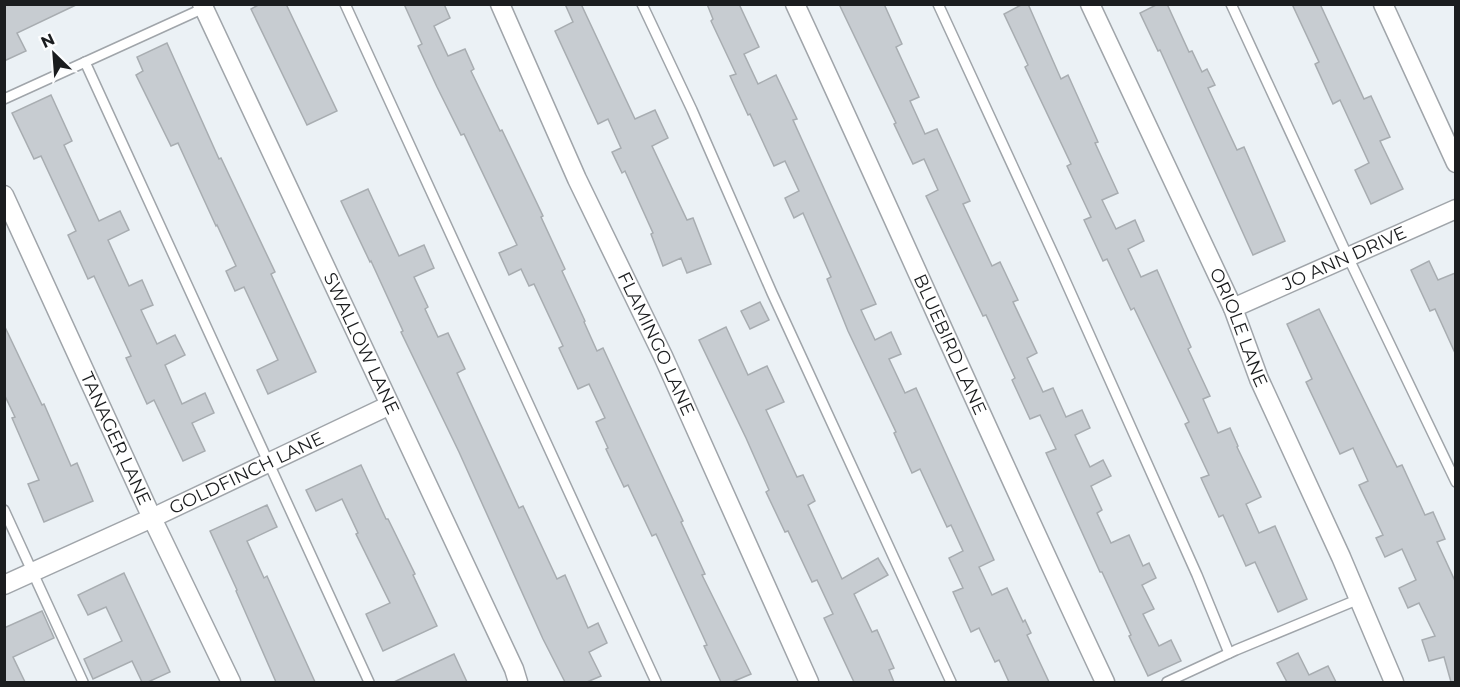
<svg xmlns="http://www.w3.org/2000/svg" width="1460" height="687" font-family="Montserrat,sans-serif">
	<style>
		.building { fill: #c7ccd1; stroke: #a8adb1; stroke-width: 1.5 }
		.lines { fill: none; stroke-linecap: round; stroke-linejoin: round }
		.service-casing { stroke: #a0a5aa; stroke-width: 12 }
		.minor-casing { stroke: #a0a5aa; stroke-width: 21 }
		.service { stroke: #fff; stroke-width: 9 }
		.minor { stroke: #fff; stroke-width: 18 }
		.labels { text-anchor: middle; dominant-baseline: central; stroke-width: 5; stroke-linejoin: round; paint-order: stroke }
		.street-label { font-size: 18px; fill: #1b1d1f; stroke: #fcfdfe }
	</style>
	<rect width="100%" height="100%" fill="#ebf1f5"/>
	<g class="building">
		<path d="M4 4H78L17 33 26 51 4 61Z"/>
		<path d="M260 4H286L337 111 307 125 251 9Z"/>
		<path d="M404 4H444L450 18 434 26 448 56 465 49 474 69 471 71 500 131 502 130 543 216 541 217 565 269 562 271 585 321 584 322 597 351 603 348 683 521 681 522 705 574 702 575 751 674 732 682H721L704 646 707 645 656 534 652 536 628 485 624 487 606 449 608 448 596 422 605 418 589 384 578 389 559 348 563 346 534 284 529 286 521 269 509 275 499 253 517 245 464 134 461 135 437 87 418 46 422 44Z"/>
		<path d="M565 4H581L635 119 655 110 668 138 652 146 687 220 693 218 711 264 687 273 681 258 663 266 651 234 653 233 625 171 622 173 612 152 621 148 608 119 598 124 555 31 573 22Z"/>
		<path d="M707 4H739L759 47 744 54 758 84 776 75 797 119 793 120 876 304 861 310 875 340 891 332 901 354 889 359 905 393 916 388 994 560 979 567 992 595 1007 588 1023 622 1025 620 1031 633 1027 635 1049 682H1009L999 660 995 662 979 628 971 632 953 592 963 588 949 558 963 551 951 525 947 527 920 469 912 473 894 433 896 432 848 331 827 279 831 277 803 213 794 218 785 198 799 191 785 161 774 166 750 114 748 115 730 76 736 74 711 21 713 19Z"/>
		<path d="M839 4H884L902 44 896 47 919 97 910 101 925 134 937 129 970 201 963 204 992 266 1000 262 1018 300 1013 302 1037 353 1027 358 1043 392 1053 388 1066 417 1082 410 1090 428 1075 435 1090 467 1103 460 1111 476 1091 486 1102 510 1097 513 1111 543 1129 535 1143 566 1149 563 1156 578 1142 585 1154 609 1143 614 1159 646 1171 640 1181 661 1148 676 1129 636 1131 635 1102 572H1100L1046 453 1056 449 1040 415 1030 419 1012 380 1015 378 986 315 983 316 926 196 938 190 924 159 913 164 894 124 896 123Z"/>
		<path d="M1023 4H1028L1061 79 1068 75 1098 142 1095 143 1118 193 1102 200 1116 229 1135 220 1144 241 1128 249 1141 277 1157 270 1191 347 1188 349 1210 396 1203 399 1218 433 1230 428 1238 446 1237 447 1261 497 1246 504 1259 533 1275 526 1307 599 1278 612 1255 562 1246 566 1223 515 1219 517 1201 478 1209 475 1185 424 1189 422 1134 308 1131 310 1107 259 1103 261 1084 220 1091 217 1067 166 1071 164 1025 67 1028 65 1004 14Z"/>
		<path d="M1158 4H1167L1189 52 1192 51 1202 72 1207 69 1215 85 1208 88 1237 150 1244 147 1285 241 1253 255 1160 50 1158 51 1140 13Z"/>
		<path d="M1292 4H1320L1364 99 1371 96 1390 137 1380 141 1403 189 1371 204 1355 170 1369 163 1340 100 1333 104 1315 64 1319 62Z"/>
		<path d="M167 43 219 159 221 158 275 272 271 274 316 372 268 394 257 370 278 360 244 287 235 291 226 271 236 266 217 225 216 226 178 143 171 146 136 75 143 71 137 57Z"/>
		<path d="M51 95 72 141 64 145 99 221 120 211 129 230 108 240 129 286 142 280 153 305 141 310 157 344 175 335 185 355 165 365 182 404 205 393 214 413 192 423 205 451 183 461 154 400 147 404 126 358 131 356 94 276 88 279 68 235 76 231 41 156 34 159 12 113Z"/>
		<path d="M368 189 399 256 424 245 434 268 414 277 428 307 425 309 438 337 448 333 465 369 457 373 519 508 523 506 557 579 565 575 588 628 598 623 607 643 589 652 601 676 587 682H565L543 639 459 452 401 332 403 331 371 261 370 262 341 201Z"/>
		<path d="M1429 261 1438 280 1455 273V353L1435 309 1430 311 1411 270Z"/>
		<path d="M760 302 769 320 750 329 741 311Z"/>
		<path d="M1319 309 1397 467 1402 465 1425 515 1433 512 1445 539 1437 542 1455 581V682H1451L1444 657 1429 661 1422 640 1435 636 1419 603 1408 608 1399 588 1416 580 1402 549 1385 557 1376 538 1383 535 1359 485 1368 481 1353 448 1340 454 1306 382 1312 379 1287 324Z"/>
		<path d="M4 325 42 405 44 404 71 466 77 463 93 501 44 522 28 484 39 480 12 418 15 417 4 394Z"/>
		<path d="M726 327 748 375 767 366 784 402 766 410 797 477 803 475 815 501 808 505 842 579 878 558 888 575 854 594 872 632 877 630 894 668 889 670 894 682H854L824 618 833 614 817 580 812 582 788 531 785 532 766 492 769 490 746 438 699 340Z"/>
		<path d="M361 465 386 519H388L415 574 413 575 437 626 383 651 366 614 390 603 356 534 358 533 342 499 316 511 306 490Z"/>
		<path d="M267 505 277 527 247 541 264 578 267 576 315 682H276L236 591 237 590 210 531Z"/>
		<path d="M124 573 170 672 148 682H142L132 661 93 679 84 659 122 641 106 607 88 615 78 595Z"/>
		<path d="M42 611 54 638 13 657 25 682H4V628Z"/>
		<path d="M1298 653 1309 675 1328 666 1336 682H1287L1277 663Z"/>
		<path d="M454 654 467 682H394Z"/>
	</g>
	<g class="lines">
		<g class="service-casing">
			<g id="service">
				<path d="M345 4 656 682"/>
				<path d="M642 4 692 110 772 293 951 682"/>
				<path d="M938 4 1056 260 1197 575 1229 653"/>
				<path d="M1231 4 1348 257 1456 482"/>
				<path d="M85 62 369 682"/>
				<path d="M4 99 204 8"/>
				<path d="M4 510 83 682"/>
				<path d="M1167 682 1236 650 1359 599"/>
			</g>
		</g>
		<g class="minor-casing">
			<g id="minor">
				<path id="s1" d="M202 4 514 669 518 682"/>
				<path id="s2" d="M500 4 577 179 663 356 809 682"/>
				<path id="s3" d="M795 4C900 230 999 458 1105 682"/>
				<path id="s4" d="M1090 4 1233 308 1259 379 1341 557 1394 682"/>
				<path d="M1383 4 1456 163"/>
				<path id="s5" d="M4 195 152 518 231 682"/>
				<path id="s6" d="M1233 308 1456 209"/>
				<path id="s7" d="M4 585 152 518 390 405"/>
			</g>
		</g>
		<use href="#service" class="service"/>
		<use href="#minor" class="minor"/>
	</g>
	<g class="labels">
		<g class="street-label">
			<text stroke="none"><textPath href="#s6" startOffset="122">JO ANN DRIVE</textPath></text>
			<text stroke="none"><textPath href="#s4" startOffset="356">ORIOLE LANE</textPath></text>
			<text stroke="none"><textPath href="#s1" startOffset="375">SWALLOW LANE</textPath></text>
			<text stroke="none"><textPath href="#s2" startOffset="374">FLAMINGO LANE</textPath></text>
			<text stroke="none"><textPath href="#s3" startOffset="374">BLUEBIRD LANE</textPath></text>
			<text stroke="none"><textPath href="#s5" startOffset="268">TANAGER LANE</textPath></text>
			<text stroke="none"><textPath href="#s7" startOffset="267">GOLDFINCH LANE</textPath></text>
		</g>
	</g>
	<rect width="1460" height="687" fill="none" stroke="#1b1d1f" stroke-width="12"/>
	<g transform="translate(54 54) rotate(335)" stroke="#fcfdfe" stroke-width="4.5" paint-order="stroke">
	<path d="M0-4.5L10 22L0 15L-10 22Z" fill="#1b1d1f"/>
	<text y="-9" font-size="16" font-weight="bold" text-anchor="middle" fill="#1b1d1f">N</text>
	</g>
</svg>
